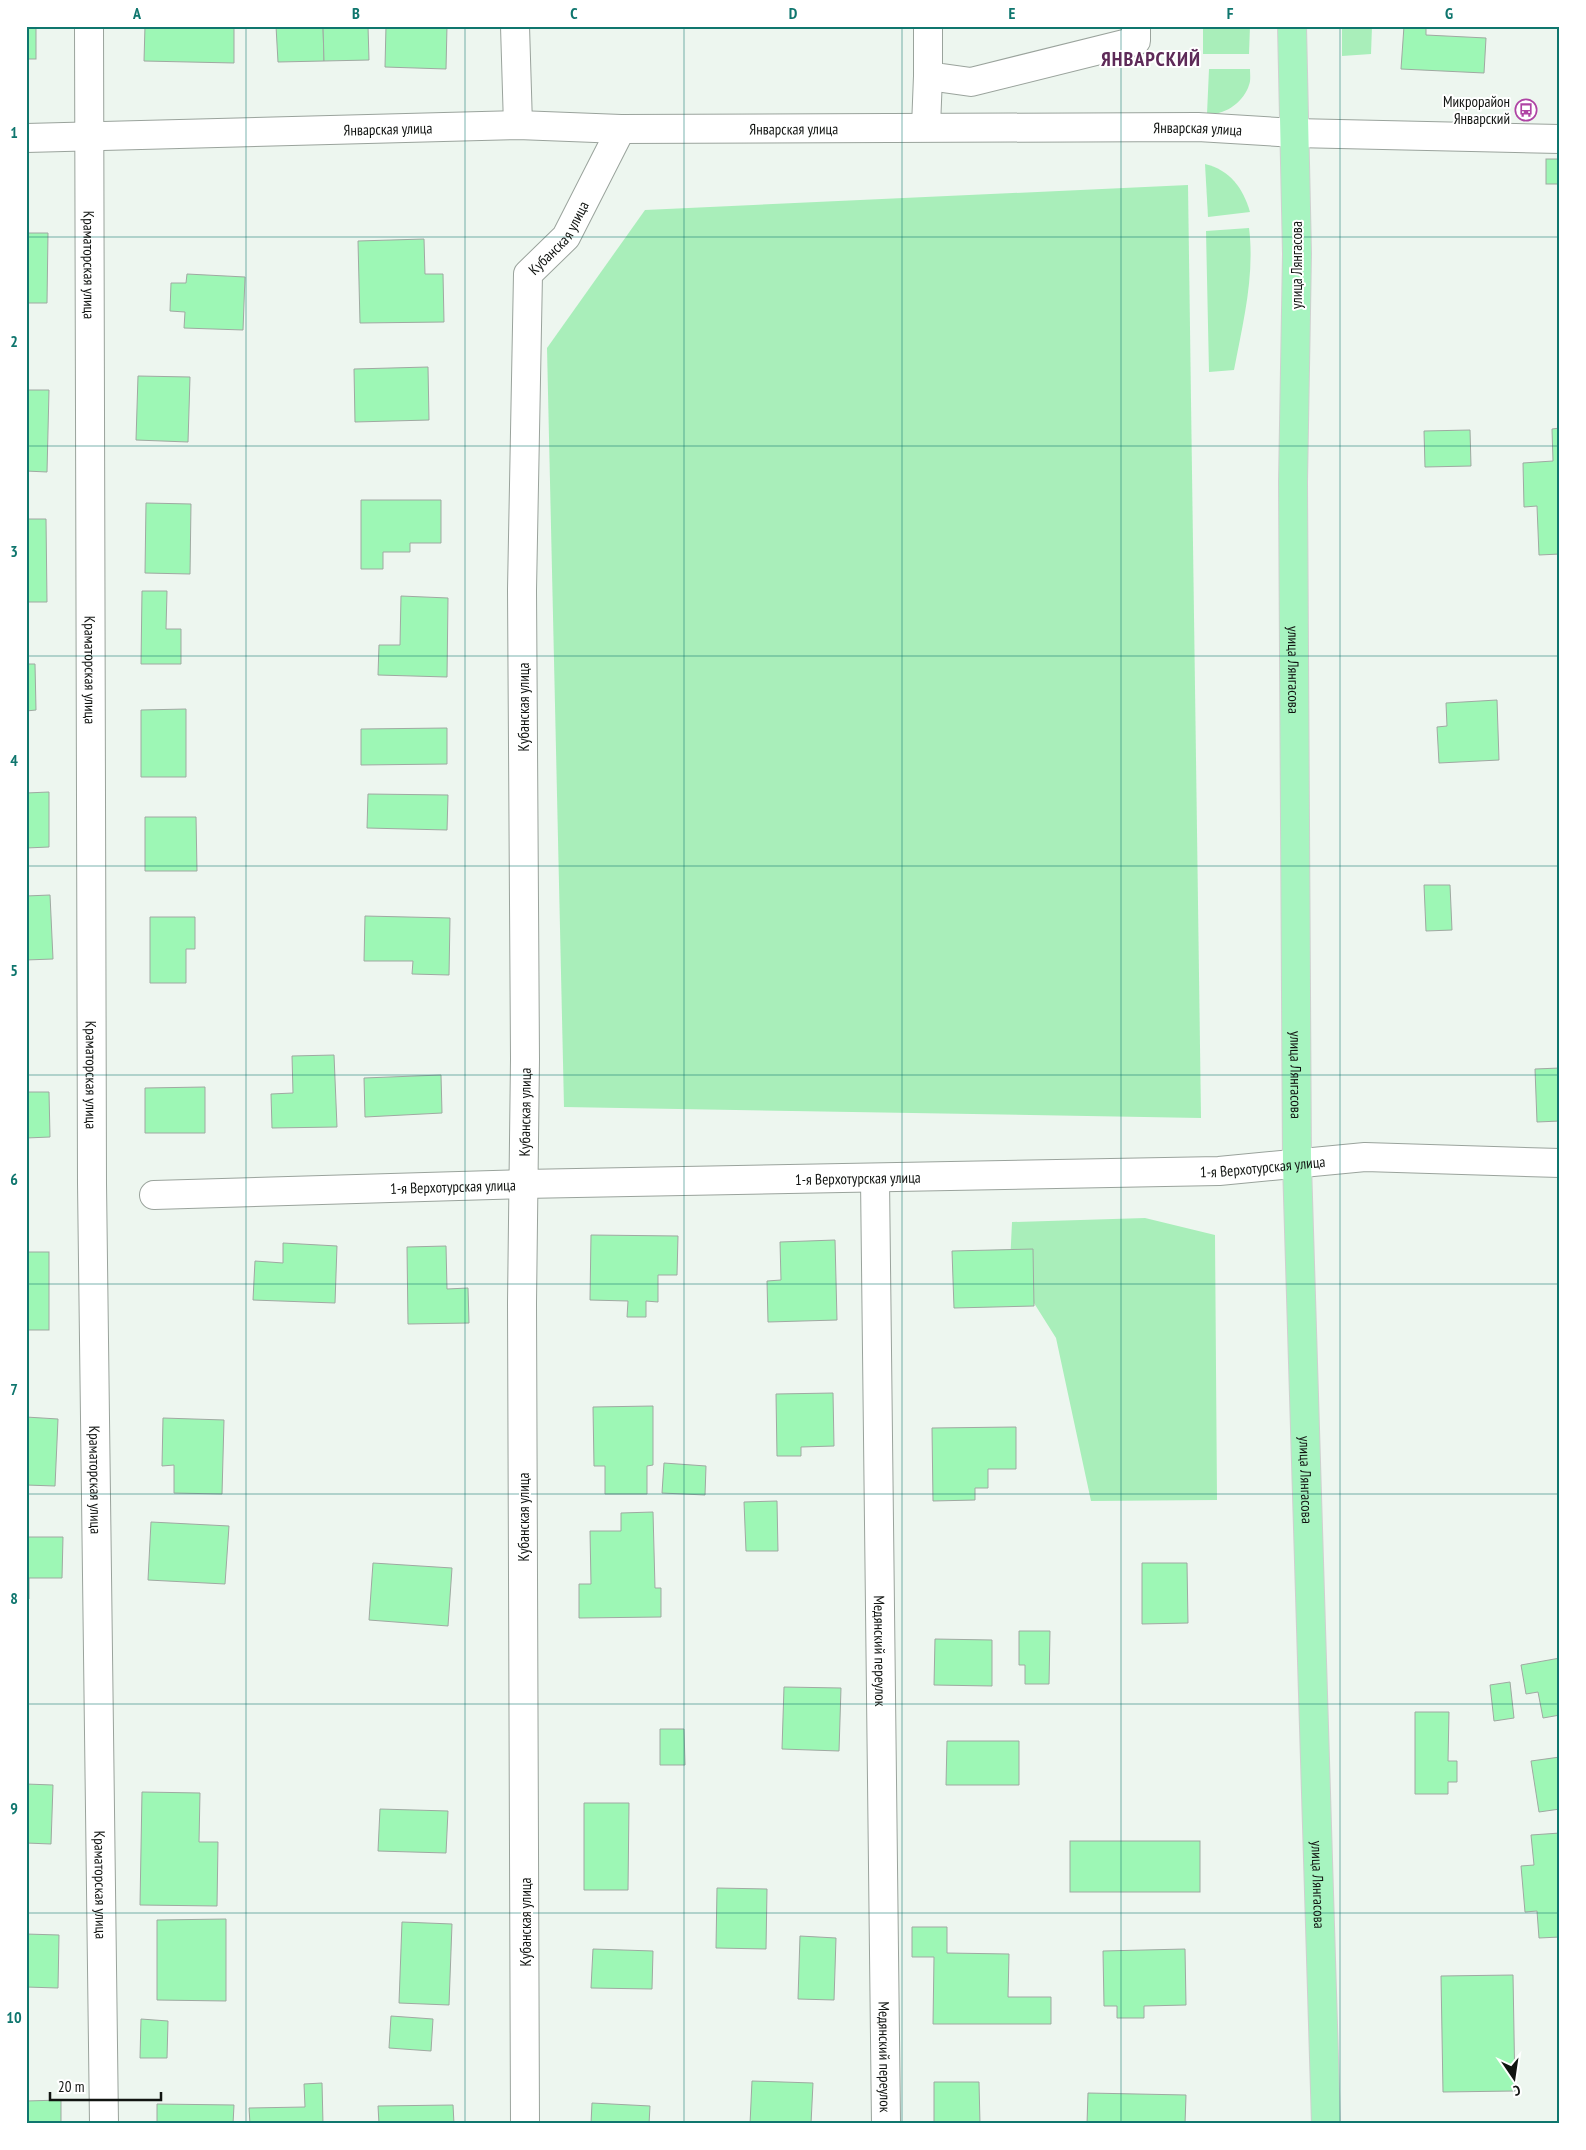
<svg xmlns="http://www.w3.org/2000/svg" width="1586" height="2150" font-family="'PT Sans Narrow',sans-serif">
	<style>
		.green { fill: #a9eeba }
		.building { fill: #9df7b5; stroke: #a0a9a2 }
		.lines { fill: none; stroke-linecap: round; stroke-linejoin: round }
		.minor-casing { stroke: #9aa39c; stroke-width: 30 }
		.major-casing { stroke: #cfd0cf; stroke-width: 30 }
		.minor { stroke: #fff; stroke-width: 28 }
		.major { stroke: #a7f4c0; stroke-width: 28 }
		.grid { fill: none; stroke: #0f766e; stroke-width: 1; stroke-opacity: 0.55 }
		.labels { text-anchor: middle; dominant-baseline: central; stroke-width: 4; stroke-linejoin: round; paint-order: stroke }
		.poi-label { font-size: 15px; fill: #111411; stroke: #fff; text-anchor: end }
		.street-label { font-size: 15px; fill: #111411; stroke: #fff }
		.district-label { font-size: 20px; font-weight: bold; letter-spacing: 1px; fill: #5e2a58; stroke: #fff }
		.neatline { fill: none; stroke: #0f766e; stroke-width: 2 }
		.grid-label { font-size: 16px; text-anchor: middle; font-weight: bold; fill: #0f766e }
	</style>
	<rect width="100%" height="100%" fill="#edf6ef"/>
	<g class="green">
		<path d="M1203 26H1250L1249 54H1203Z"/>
		<path d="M1342 26H1372L1371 54 1342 56Z"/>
		<path d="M1209 69H1250C1250 74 1251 81 1249 85 1244 102 1224 116 1207 114Z"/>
		<path d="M1205 164C1230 170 1243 188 1250 212L1208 217Z"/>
		<path d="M1188 185 1201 1118 564 1107 547 348 645 210Z"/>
		<path d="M1249 228C1255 275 1243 323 1234 370L1209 372 1206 231Z"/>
		<path d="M1145 1218 1215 1235 1217 1500 1091 1501 1056 1338 1010 1265 1012 1222Z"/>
	</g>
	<g class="building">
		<rect x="26" y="26" width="10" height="33"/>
		<path d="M145 26H234V63L144 61Z"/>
		<path d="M276 26H323L324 61 278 62Z"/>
		<path d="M323 26H368L369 60 324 61Z"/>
		<path d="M386 26H447L446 69 385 67Z"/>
		<path d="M1404 26H1426V35L1486 38 1484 73 1401 69Z"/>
		<rect x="1546" y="159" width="14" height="25"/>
		<path d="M26 233H48L47 303H26Z"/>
		<path d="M424 239 425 274H443L444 322 360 323 358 241Z"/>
		<path d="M187 274 245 277 243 330 184 328 185 312 170 311 171 283H186Z"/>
		<path d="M428 367 429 420 355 422 354 369Z"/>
		<path d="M138 376 190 377 188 442 136 440Z"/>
		<path d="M26 390H49L47 472 26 471Z"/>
		<path d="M1560 428V554L1539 555 1537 506 1524 507 1523 463 1553 461 1552 429Z"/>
		<path d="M1470 430 1471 466 1425 467 1424 431Z"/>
		<path d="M361 500H441V543H410V552H383V569H361Z"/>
		<path d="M146 503 191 504 190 574 145 573Z"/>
		<path d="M26 519H46L47 602H26Z"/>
		<path d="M142 591H167L166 629H181V664H141Z"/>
		<path d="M401 596 448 598 447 677 378 675 379 645H400Z"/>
		<path d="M26 664H35L36 710 26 711Z"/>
		<path d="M1497 700 1499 760 1439 763 1437 727 1447 726 1446 703Z"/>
		<path d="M186 709V777H141V710Z"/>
		<path d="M447 728V764L361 765V729Z"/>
		<path d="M49 792V847L26 848V793Z"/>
		<path d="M368 794 448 795 447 830 367 828Z"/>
		<path d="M145 817H196L197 871H145Z"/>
		<path d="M1424 885H1450L1452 930 1426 931Z"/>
		<path d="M50 895 53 959 26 960V896Z"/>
		<path d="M365 916 450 918 449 975 412 974 413 961H364Z"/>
		<path d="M150 917H195V949H186V983H150Z"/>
		<path d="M334 1055 337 1127 272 1128 271 1094 293 1093 292 1056Z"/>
		<path d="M1560 1068V1121L1537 1122 1535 1069Z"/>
		<path d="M441 1075 442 1113 365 1117 364 1078Z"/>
		<path d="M205 1087V1133H145V1088Z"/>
		<path d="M26 1092H49L50 1137 26 1138Z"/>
		<path d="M591 1235 678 1236 677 1275H658V1302L646 1301V1317H627L628 1301 590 1300Z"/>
		<path d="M835 1240 837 1320 768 1322 767 1281 781 1280 780 1242Z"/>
		<path d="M283 1243 337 1246 335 1303 253 1300 255 1261 283 1263Z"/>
		<path d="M446 1246 447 1289 468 1288 469 1323 408 1324 407 1247Z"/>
		<path d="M1033 1249 1034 1306 954 1308 952 1251Z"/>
		<rect x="26" y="1252" width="23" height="78"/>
		<path d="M833 1393 834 1446 801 1447V1456H777L776 1394Z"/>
		<path d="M653 1406V1465L647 1466V1494H605V1466H594L593 1407Z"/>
		<path d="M26 1417 58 1419 55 1486 26 1485Z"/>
		<path d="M163 1418 224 1420 222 1494 174 1493V1465L162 1466Z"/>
		<path d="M1016 1427V1469H988V1488H975V1500L933 1501 932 1428Z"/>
		<path d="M664 1463 706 1466 705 1495 662 1493Z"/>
		<path d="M777 1501 778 1551H746L744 1502Z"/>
		<path d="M653 1512 655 1588H661V1617L579 1618V1584H591L590 1531H621V1513Z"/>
		<path d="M151 1522 229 1526 225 1584 148 1580Z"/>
		<path d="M26 1537H63L62 1578H29V1599H26Z"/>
		<path d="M373 1563 452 1568 448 1626 369 1620Z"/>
		<path d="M1142 1563H1187L1188 1623 1142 1624Z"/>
		<path d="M1019 1631H1050L1049 1684H1025V1665H1019Z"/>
		<path d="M935 1639 992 1640V1686L934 1685Z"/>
		<path d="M1560 1658V1715L1543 1718 1538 1692 1526 1694 1521 1665Z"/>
		<path d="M1510 1682 1514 1718 1494 1721 1490 1685Z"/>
		<path d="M784 1687 841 1688 839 1751 782 1749Z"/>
		<path d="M1415 1712H1449L1448 1761H1457V1782H1448V1794H1415Z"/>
		<path d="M660 1729H684L685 1765H660Z"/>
		<path d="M947 1741H1019V1785H946Z"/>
		<path d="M1560 1757V1809L1539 1812 1531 1761Z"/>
		<path d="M26 1784 53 1785 51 1844 26 1843Z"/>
		<path d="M142 1792 200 1793 199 1842H218L217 1906 140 1905Z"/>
		<path d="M584 1803H629L628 1890H584Z"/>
		<path d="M380 1809 448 1811 446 1853 378 1851Z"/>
		<path d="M1560 1833V1937L1539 1938 1537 1911 1525 1912 1521 1866 1534 1865 1531 1835Z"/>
		<rect x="1070" y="1841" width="130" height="51"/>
		<path d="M717 1888 767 1889 766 1949 716 1948Z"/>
		<path d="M226 1919V2001L157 2000V1920Z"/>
		<path d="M402 1922 452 1924 449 2005 399 2003Z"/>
		<path d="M912 1927H947V1953L1009 1954 1008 1997H1051V2024H933L934 1957H912Z"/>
		<path d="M26 1934 59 1935 58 1988 26 1987Z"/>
		<path d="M800 1936 836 1938 834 2000 798 1999Z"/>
		<path d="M593 1949 653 1951 652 1989 591 1988Z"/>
		<path d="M1185 1949 1186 2005 1144 2006V2018H1117V2006H1104L1103 1951Z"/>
		<path d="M1513 1975 1515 2091 1443 2092 1441 1976Z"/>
		<path d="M391 2016 433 2019 431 2051 389 2048Z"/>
		<path d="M141 2019 168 2021 167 2058H140Z"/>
		<path d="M752 2081 813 2083 811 2124H750Z"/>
		<path d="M934 2082H979L980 2124H934Z"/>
		<path d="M322 2083 323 2124H250L249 2108 305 2107 304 2084Z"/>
		<path d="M1088 2093 1186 2095 1185 2124H1087Z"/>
		<path d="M61 2100V2124H26V2101Z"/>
		<path d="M592 2103 650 2106 649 2124H591Z"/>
		<path d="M157 2104 234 2105 233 2124H157Z"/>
		<path d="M453 2105 454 2124H379L378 2106Z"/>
	</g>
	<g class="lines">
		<g class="minor-casing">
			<g id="minor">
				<path id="s1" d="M89 26 92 1183 104 2124"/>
				<path d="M515 26 518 125"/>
				<path d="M928 26V76L971 82 1136 41V26"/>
				<path d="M926 127 928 76"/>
				<path id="s2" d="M26 138 518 125 621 129 1198 127 1295 133 1560 139"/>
				<path id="s3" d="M875 1179 886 2124"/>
				<path id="s4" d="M154 1195 523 1184 1219 1171 1365 1157 1560 1163"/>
				<path id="s5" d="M525 2124 522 1303 525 1059 522 590 528 274 566 237 621 129"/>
			</g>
		</g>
		<g class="major-casing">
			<g id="major">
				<path id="s6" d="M1292 26 1297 254 1293 482 1297 1164 1326 2124"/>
			</g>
		</g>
		<use href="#minor" class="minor"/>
		<use href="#major" class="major"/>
	</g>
	<path class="grid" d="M246 26V2124M465 26V2124M684 26V2124M902 26V2124M1121 26V2124M1340 26V2124M26 237H1560M26 446H1560M26 656H1560M26 866H1560M26 1075H1560M26 1284H1560M26 1494H1560M26 1704H1560M26 1913H1560"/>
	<defs>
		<g id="bus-ring" transform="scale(1.125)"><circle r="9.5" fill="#fff" stroke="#af44a4" stroke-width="1.5"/><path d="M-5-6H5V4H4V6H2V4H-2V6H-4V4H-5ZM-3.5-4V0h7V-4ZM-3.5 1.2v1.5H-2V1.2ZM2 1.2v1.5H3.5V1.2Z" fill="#af44a4"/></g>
	</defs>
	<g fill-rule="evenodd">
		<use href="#bus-ring" x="1526" y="110"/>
	</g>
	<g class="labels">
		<g class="poi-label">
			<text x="1510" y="101">Микрорайон<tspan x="1510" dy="17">Январский</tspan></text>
		</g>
		<g class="street-label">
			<text stroke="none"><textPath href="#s2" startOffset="362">Январская улица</textPath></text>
			<text stroke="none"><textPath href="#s2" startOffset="768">Январская улица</textPath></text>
			<text stroke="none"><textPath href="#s2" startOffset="1172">Январская улица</textPath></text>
			<text stroke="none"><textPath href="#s5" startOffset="1898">Кубанская улица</textPath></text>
			<text stroke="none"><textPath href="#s1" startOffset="239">Краматорская улица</textPath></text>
			<text transform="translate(1296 265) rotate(-90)">улица Лянгасова</text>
			<text stroke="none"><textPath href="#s1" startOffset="644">Краматорская улица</textPath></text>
			<text stroke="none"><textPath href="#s6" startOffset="644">улица Лянгасова</textPath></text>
			<text transform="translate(523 707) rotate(-90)">Кубанская улица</text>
			<text stroke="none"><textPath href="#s1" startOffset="1049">Краматорская улица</textPath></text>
			<text stroke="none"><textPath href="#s6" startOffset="1049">улица Лянгасова</textPath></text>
			<text stroke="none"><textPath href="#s5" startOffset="1012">Кубанская улица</textPath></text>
			<text stroke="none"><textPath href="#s4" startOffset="1109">1-я Верхотурская улица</textPath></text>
			<text stroke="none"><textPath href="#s4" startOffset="704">1-я Верхотурская улица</textPath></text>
			<text stroke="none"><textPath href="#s4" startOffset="299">1-я Верхотурская улица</textPath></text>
			<text stroke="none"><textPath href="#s1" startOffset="1454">Краматорская улица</textPath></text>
			<text stroke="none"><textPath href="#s6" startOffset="1454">улица Лянгасова</textPath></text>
			<text transform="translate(523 1517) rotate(-90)">Кубанская улица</text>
			<text stroke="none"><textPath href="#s3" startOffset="472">Медянский переулок</textPath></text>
			<text stroke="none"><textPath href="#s1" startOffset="1859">Краматорская улица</textPath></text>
			<text stroke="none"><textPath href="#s6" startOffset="1859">улица Лянгасова</textPath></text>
			<text transform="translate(525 1922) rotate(-90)">Кубанская улица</text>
			<text stroke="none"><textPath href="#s3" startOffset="878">Медянский переулок</textPath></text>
		</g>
		<g class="district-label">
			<text x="1151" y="59">ЯНВАРСКИЙ</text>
		</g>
	</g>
	<rect width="1586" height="2150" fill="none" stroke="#ffffff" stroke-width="55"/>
	<g transform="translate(1514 2078) rotate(167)" stroke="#ffffff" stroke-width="4" paint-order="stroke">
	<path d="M0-4L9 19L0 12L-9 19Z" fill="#111411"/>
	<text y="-8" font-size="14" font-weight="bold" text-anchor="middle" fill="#111411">С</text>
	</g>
	<path d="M50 2092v8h111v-8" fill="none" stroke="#111411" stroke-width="2.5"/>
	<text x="58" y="2092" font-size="15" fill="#111411" stroke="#ffffff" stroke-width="4" paint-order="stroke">20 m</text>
	<rect x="28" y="28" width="1530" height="2094" class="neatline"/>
	<g class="grid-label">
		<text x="137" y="19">A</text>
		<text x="356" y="19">B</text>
		<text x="574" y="19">C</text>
		<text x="793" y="19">D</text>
		<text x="1012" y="19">E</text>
		<text x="1230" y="19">F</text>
		<text x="1449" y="19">G</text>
		<text x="14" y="138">1</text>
		<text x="14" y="347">2</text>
		<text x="14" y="557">3</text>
		<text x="14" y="766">4</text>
		<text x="14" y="976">5</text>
		<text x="14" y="1185">6</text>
		<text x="14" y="1395">7</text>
		<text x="14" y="1604">8</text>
		<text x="14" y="1814">9</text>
		<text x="14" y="2023">10</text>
	</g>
</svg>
